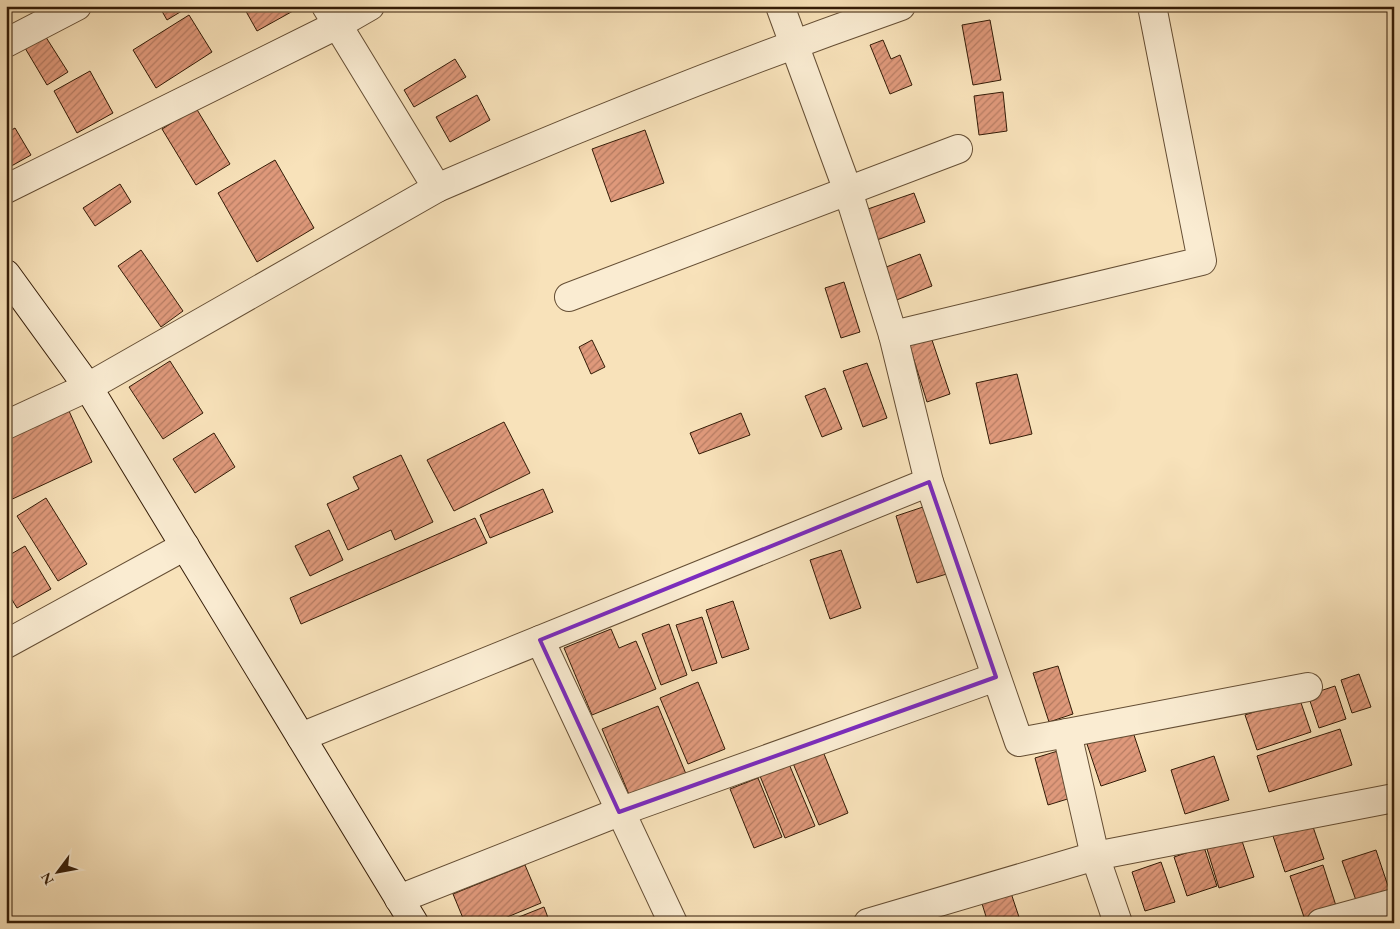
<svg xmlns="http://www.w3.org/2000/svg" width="1400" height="929" font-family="'EB Garamond',serif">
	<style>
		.building { fill: url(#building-hatch); stroke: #341c07 }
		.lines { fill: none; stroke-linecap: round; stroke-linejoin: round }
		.street-casing { stroke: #654e34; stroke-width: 30 }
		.secondary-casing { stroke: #341c07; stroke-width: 30 }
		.street { stroke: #faecd2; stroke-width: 28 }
		.secondary { stroke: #faecd2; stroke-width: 28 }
		.marked { fill: none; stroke: #7b2cbf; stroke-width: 4; stroke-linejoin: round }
	</style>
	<defs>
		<pattern id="building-hatch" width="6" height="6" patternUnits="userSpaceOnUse" patternTransform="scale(1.25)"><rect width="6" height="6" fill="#df997b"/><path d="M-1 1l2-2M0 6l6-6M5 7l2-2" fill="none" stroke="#b67c63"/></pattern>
	</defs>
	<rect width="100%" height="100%" fill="#f8e2ba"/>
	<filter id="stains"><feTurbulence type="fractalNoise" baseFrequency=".004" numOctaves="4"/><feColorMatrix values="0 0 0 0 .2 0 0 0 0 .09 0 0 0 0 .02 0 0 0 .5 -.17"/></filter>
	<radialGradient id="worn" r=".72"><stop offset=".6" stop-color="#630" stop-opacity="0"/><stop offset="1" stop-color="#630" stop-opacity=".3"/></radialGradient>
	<g class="building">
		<path d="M159 6H190L167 20Z"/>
		<path d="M243 6H302L257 31Z"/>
		<path d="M189 15 212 52 156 88 133 50Z"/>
		<path d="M990 20 1001 80 973 85 962 25Z"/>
		<path d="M42 31 68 72 47 85 22 43Z"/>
		<path d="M883 40 891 59 900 55 912 85 890 94 870 45Z"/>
		<path d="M455 59 466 77 414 107 404 90Z"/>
		<path d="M90 71 113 113 77 133 54 91Z"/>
		<path d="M1003 92 1007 131 979 135 974 96Z"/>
		<path d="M477 95 490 120 450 142 436 117Z"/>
		<path d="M196 108 230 164 196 185 162 129Z"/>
		<path d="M15 128 31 155 6 169V133Z"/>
		<path d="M645 130 664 183 611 202 592 149Z"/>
		<path d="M275 160 314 228 257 262 218 193Z"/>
		<path d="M120 184 131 202 95 226 83 208Z"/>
		<path d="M914 193 925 222 877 240 865 210Z"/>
		<path d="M141 250 183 311 161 327 118 266Z"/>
		<path d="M920 254 932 286 894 301 881 269Z"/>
		<path d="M844 282 860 332 841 338 825 288Z"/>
		<path d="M931 337 950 394 927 402 909 344Z"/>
		<path d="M592 340 605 367 591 374 579 347Z"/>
		<path d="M170 361 203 413 163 439 129 387Z"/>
		<path d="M867 363 887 418 863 427 843 371Z"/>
		<path d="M1017 374 1032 434 990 444 976 383Z"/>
		<path d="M825 388 842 429 822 437 805 396Z"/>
		<path d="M69 411 92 462 6 502V440Z"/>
		<path d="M741 413 750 435 699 454 690 433Z"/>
		<path d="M504 422 530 473 454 511 427 460Z"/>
		<path d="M214 433 235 467 195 493 173 459Z"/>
		<path d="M401 455 433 522 395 540 391 530 348 550 327 504 359 489 353 477Z"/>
		<path d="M543 489 553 512 490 538 480 515Z"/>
		<path d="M46 498 87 564 58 581 17 516Z"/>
		<path d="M929 505 950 573 917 583 896 516Z"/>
		<path d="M475 518 487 543 301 624 290 598Z"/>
		<path d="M329 530 343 560 310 576 295 546Z"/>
		<path d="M25 546 51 589 17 608 6 590V557Z"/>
		<path d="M841 550 861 608 830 619 810 560Z"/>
		<path d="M733 601 749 649 722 658 706 610Z"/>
		<path d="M702 617 717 663 692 671 676 625Z"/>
		<path d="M669 624 687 675 661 685 642 634Z"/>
		<path d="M611 629 619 648 636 641 656 689 592 715 564 648Z"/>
		<path d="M1058 666 1073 714 1049 722 1033 673Z"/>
		<path d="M1359 674 1371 707 1352 713 1341 680Z"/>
		<path d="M698 682 725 749 688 764 660 698Z"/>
		<path d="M1335 686 1346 719 1319 728 1308 695Z"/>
		<path d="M1299 697 1311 732 1257 750 1245 715Z"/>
		<path d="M658 706 686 774 630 797 602 729Z"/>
		<path d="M1132 729 1146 771 1101 786 1087 744Z"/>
		<path d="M1340 729 1352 765 1269 792 1257 756Z"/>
		<path d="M822 749 848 813 819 825 792 761Z"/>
		<path d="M1061 750 1074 797 1048 805 1035 758Z"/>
		<path d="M1214 756 1229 800 1185 814 1171 770Z"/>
		<path d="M789 764 815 826 785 838 760 776Z"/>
		<path d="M758 778 782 837 754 848 730 789Z"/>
		<path d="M1310 818 1324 859 1285 872 1271 830Z"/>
		<path d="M1241 838 1254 877 1219 888 1207 849Z"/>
		<path d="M1204 847 1217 886 1187 896 1174 857Z"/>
		<path d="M1376 850 1391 895 1358 906 1342 861Z"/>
		<path d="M1161 862 1175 902 1145 911 1132 872Z"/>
		<path d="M525 865 541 903 493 923H465L453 894Z"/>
		<path d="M1323 865 1337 909 1305 920 1290 876Z"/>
		<path d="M1008 884 1021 923H988L979 894Z"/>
		<path d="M544 907 550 923H504Z"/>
	</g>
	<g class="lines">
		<g class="street-casing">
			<g id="street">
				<path d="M780 6 848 191 893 335"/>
				<path d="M6 43 77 6"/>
				<path d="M437 188C590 122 744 61 901 6"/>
				<path d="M6 189 337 25 370 6"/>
				<path d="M569 297 958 149"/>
				<path d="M6 425 88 387 437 188 326 6"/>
				<path d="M540 640 673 923"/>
				<path d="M6 644 185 546"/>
				<path d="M1067 733 1308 687"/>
				<path d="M301 737 929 482"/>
				<path d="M399 899 619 812 996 677"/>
				<path d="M868 923 1095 856 1394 798"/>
				<path d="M1118 923 1095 856 1067 733 1019 742 929 482 893 335 1202 261 1152 6"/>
				<path d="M1321 923 1394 903"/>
			</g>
		</g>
		<g class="secondary-casing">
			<path id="secondary" d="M6 274 88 387 414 923"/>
		</g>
		<use href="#street" class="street"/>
		<use href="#secondary" class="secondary"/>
	</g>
	<path class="marked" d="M929 482 996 677 619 812 540 640Z"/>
	<rect width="1400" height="929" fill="none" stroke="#f8e2ba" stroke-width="25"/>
	<rect x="8" y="8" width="1385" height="914" fill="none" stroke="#341c07" stroke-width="2.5"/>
	<rect x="12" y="12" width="1375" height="904" fill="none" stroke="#341c07"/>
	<g transform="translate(58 872) rotate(238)" stroke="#faecd2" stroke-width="4" paint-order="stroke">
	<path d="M0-4L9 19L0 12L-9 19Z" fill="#341c07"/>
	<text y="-8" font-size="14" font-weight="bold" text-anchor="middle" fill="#341c07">N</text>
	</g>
	<rect width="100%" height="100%" filter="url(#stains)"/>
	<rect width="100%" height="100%" fill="url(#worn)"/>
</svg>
